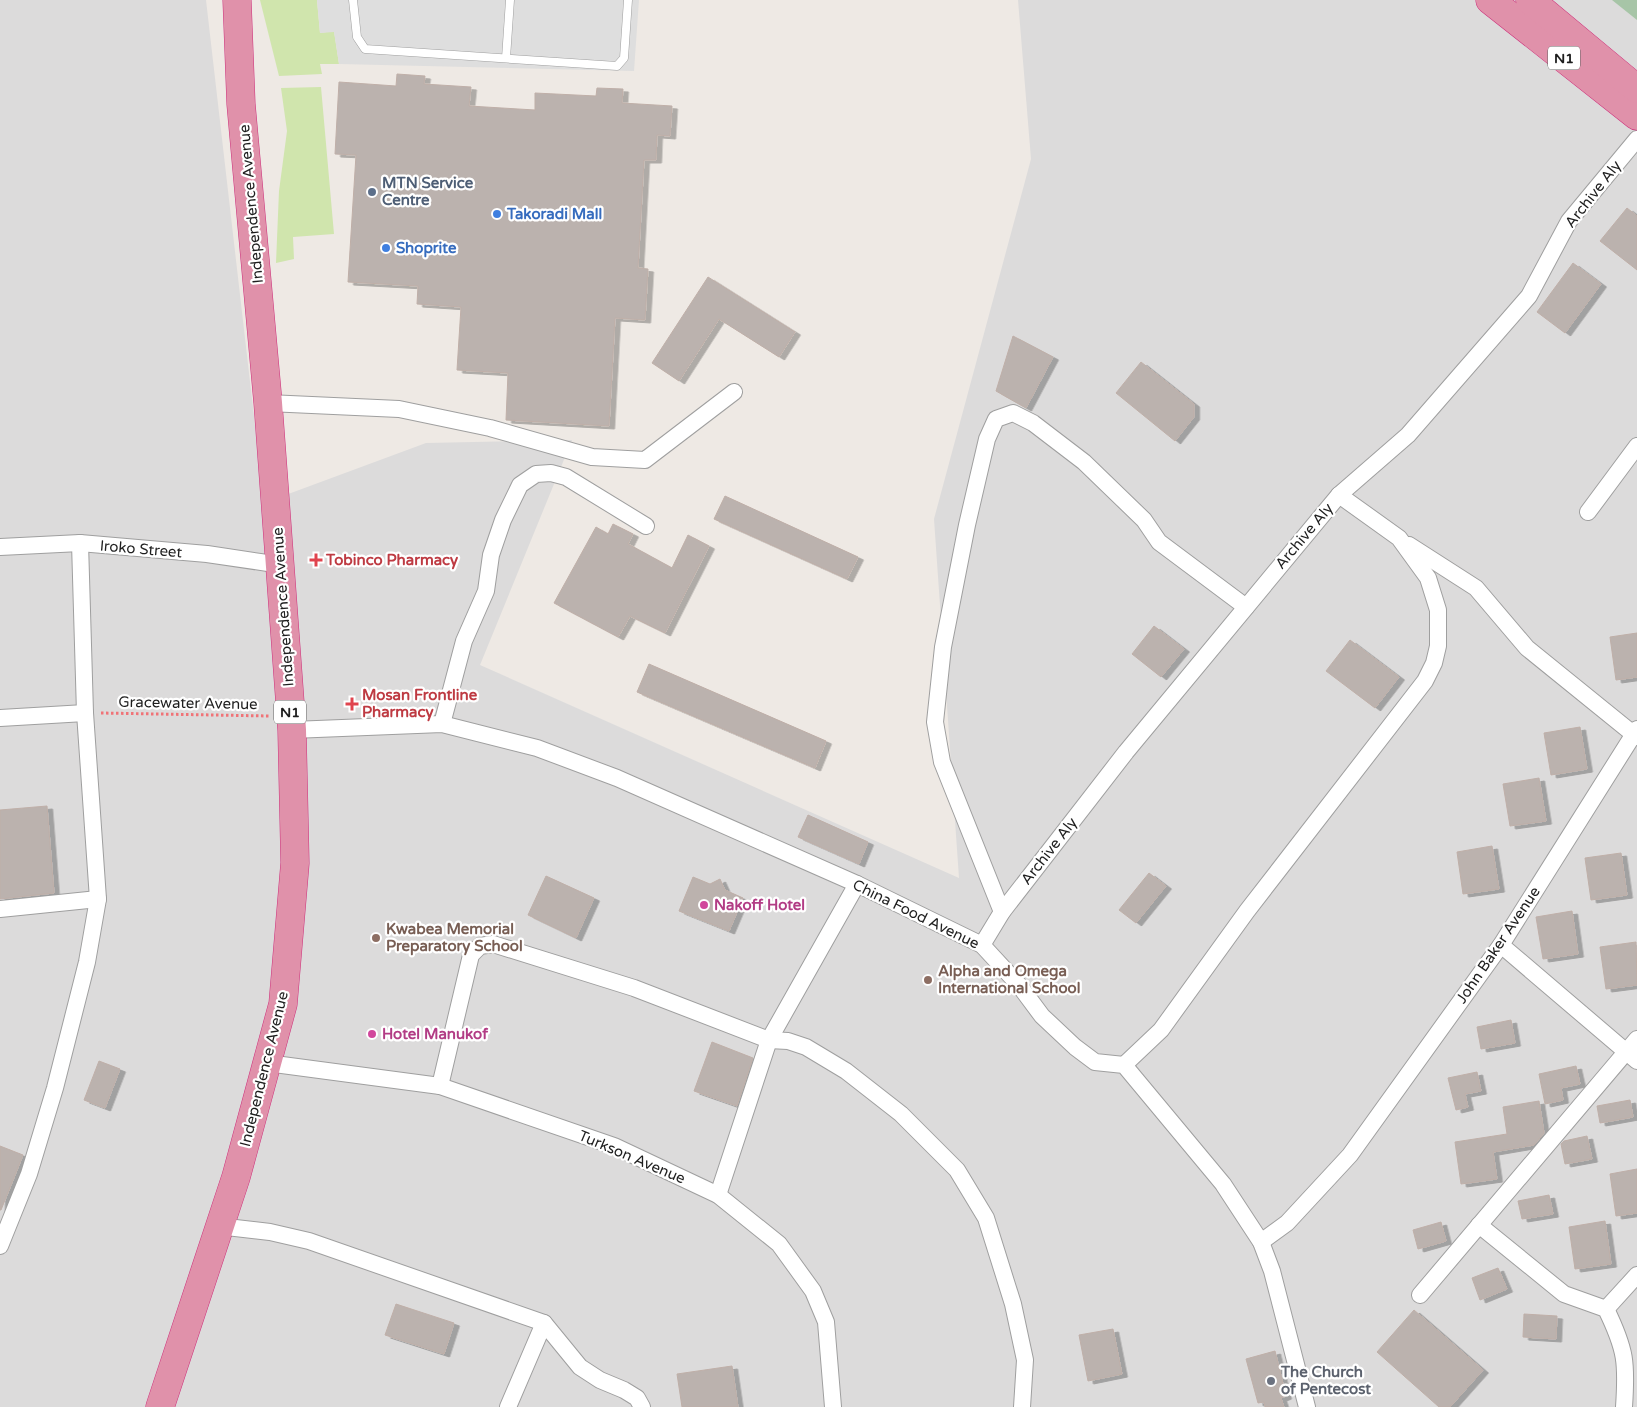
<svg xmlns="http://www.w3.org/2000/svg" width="1637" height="1407" font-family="'Varela Round',sans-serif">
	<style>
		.residential { fill: #dcdbdb }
		.grass { fill: #d0e5ad }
		.cemetery { fill: #a7c5a7 }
		.parking { fill: #dedede }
		.building { fill: #bbb2ae; stroke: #bfafa8; filter: url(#shadow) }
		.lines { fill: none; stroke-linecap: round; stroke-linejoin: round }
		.lane-casing { stroke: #9f9f9f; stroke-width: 9 }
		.street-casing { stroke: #9f9f9f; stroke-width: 18 }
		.highway-casing { stroke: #cd307b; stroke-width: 29 }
		.path { stroke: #f07377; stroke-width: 3; stroke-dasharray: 2.5 2.5; stroke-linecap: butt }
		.lane { stroke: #fff; stroke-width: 8 }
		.street { stroke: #fff; stroke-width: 16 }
		.highway { stroke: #e091aa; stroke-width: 28 }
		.service-dot { fill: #5c6f8a; stroke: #fff; stroke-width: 2 }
		.shop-dot { fill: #3f7fe0; stroke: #fff; stroke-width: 2 }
		.health-dot { fill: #e0444e; stroke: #fff; stroke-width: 2 }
		.hotel-dot { fill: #d1479c; stroke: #fff; stroke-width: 2 }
		.education-dot { fill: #8d6e63; stroke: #fff; stroke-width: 2 }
		.worship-dot { fill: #6b7280; stroke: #fff; stroke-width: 2 }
		.labels { text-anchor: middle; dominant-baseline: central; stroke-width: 4.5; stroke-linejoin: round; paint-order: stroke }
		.shield { fill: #fff; stroke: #626262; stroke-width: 1 }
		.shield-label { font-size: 14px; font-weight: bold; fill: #1e1e1e }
		.service-label { font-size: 15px; font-weight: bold; fill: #4e5e75; stroke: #fff; text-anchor: start }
		.street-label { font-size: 15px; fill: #1e1e1e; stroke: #fff }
		.shop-label { font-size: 15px; font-weight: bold; fill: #366cbe; stroke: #fff; text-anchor: start }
		.health-label { font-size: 15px; font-weight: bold; fill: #be3a42; stroke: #fff; text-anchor: start }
		.hotel-label { font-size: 15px; font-weight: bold; fill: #b23c85; stroke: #fff; text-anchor: start }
		.education-label { font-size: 15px; font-weight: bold; fill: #785e54; stroke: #fff; text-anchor: start }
		.worship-label { font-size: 15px; font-weight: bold; fill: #5b616d; stroke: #fff; text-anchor: start }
	</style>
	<defs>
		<filter id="shadow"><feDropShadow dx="5.5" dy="3" stdDeviation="0" flood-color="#0004"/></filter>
	</defs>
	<rect width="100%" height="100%" fill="#eee9e4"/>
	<path class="residential" d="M0 0H206L264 503 426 443 572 440 480 665 959 878 934 519 1031 159 1018 0H1637V1407H0Z"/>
	<g class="grass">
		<path d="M260 0H317L320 33 334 31 339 64H320L322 74 279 76Z"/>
		<path d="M321 87 334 234 293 237 294 259 276 263 279 191 287 131 281 88Z"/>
	</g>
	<path class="cemetery" d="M1612 0H1637V20Z"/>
	<path class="parking" d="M317 0H639L634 71 339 64 334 32 320 33Z"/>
	<g class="building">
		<path d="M397 74 425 76 424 84 471 87 469 106 535 110V93L596 96 597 88 623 89 622 103 672 106 670 136 657 135 656 160H644L638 268 648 269 645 320 615 318 609 426 506 420 508 373 457 370 461 307 417 304 418 286 348 282 356 155 335 154 339 82 396 86Z"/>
		<path d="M1627 208 1637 216V270L1600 241Z"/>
		<path d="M1573 263 1601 284 1565 333 1537 312Z"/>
		<path d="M708 277 795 332 779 357 719 319 679 381 652 363Z"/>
		<path d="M1013 336 1053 357 1026 408 996 391Z"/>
		<path d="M1141 362 1194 404V417L1175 441 1116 393Z"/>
		<path d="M725 496 858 557 847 579 714 519Z"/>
		<path d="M613 524 633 534 628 544 672 568 688 535 709 546 665 633 630 616 618 637 554 603 596 527 608 534Z"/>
		<path d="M1154 626 1184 649 1161 677 1132 654Z"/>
		<path d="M1637 633V677L1616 680 1610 637Z"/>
		<path d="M1350 640 1399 677 1375 708 1326 671Z"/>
		<path d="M649 664 826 741 815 768 637 692Z"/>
		<path d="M1580 727 1587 769 1551 775 1544 733Z"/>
		<path d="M1539 778 1546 821 1510 826 1503 784Z"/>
		<path d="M47 806 54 893 0 899V810Z"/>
		<path d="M808 815 868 842 859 864 798 837Z"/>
		<path d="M1492 846 1499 889 1463 894 1457 852Z"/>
		<path d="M1621 853 1627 895 1591 900 1585 858Z"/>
		<path d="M1149 873 1166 886 1136 923 1119 910Z"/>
		<path d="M546 876 594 898 576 938 528 915Z"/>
		<path d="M693 877 710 884 720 879 725 890 743 898 729 931 679 911Z"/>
		<path d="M1572 911 1578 954 1543 959 1536 917Z"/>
		<path d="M1636 942 1637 985 1606 989 1600 947Z"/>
		<path d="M1511 1020 1515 1043 1481 1049 1477 1027Z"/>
		<path d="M712 1042 753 1058 737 1106 694 1091Z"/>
		<path d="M99 1061 120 1069 105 1108 84 1100Z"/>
		<path d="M1576 1066 1580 1084 1561 1088 1563 1100 1545 1104 1539 1074Z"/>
		<path d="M1477 1072 1481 1091 1465 1094 1468 1107 1456 1110 1448 1078Z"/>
		<path d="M1630 1100 1633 1117 1600 1123 1597 1106Z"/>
		<path d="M1539 1101 1544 1133 1534 1145 1493 1152 1497 1179 1461 1184 1455 1142 1507 1134 1503 1107Z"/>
		<path d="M1587 1136 1592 1159 1565 1164 1561 1144 1564 1141Z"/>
		<path d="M0 1146 23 1155 1 1210H0Z"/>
		<path d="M1637 1169V1213L1616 1216 1610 1174Z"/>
		<path d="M1549 1195 1553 1214 1522 1219 1518 1201Z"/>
		<path d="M1605 1221 1611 1264 1575 1269 1569 1227Z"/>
		<path d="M1441 1222 1446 1241 1418 1249 1413 1230Z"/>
		<path d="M1498 1268 1507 1289 1480 1300 1472 1278Z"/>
		<path d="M396 1304 454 1323 444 1354 385 1335Z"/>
		<path d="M1414 1310 1483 1370 1450 1407H1439L1377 1352Z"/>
		<path d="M1524 1314 1557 1316 1556 1339 1523 1337Z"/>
		<path d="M1113 1329 1122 1374 1088 1381 1079 1335Z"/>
		<path d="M1275 1351 1286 1396 1281 1398 1284 1407H1265L1264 1402 1258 1403 1246 1359Z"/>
		<path d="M732 1366 738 1407H682L677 1374Z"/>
	</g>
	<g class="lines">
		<g class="lane-casing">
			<g id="lane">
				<path d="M353 0 357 37 365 49 617 66 624 58 628 0"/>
				<path d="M506 58 510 0"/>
			</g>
		</g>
		<g class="street-casing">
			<g id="street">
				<path d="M268 403 399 409 490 428 592 457 645 460 734 392"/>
				<path d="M1588 512 1637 446"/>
				<path d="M1409 545 1476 588 1527 648 1637 737"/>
				<path d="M0 547 80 543 207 554 281 565"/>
				<path d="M0 718 85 713"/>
				<path d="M442 724 464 641 486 591 491 555 503 520 520 485 536 474 551 473 566 477 646 526"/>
				<path d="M292 730 442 724 537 748 617 778 857 884 982 945 1019 985 1042 1016 1075 1047 1095 1062 1124 1065 1223 1184 1261 1242 1272 1271 1307 1407"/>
				<path d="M0 909 98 899"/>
				<path d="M1002 912 942 762 935 722 943 647 967 525 987 439 996 419 1013 413 1033 423 1084 462 1144 520 1159 542 1246 607"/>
				<path d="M982 945 1002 912 1126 752 1339 495 1408 435 1529 296 1569 221 1637 139"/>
				<path d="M1501 945 1637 1061"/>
				<path d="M267 1063 440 1086 614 1146 718 1195 779 1244 813 1291 826 1322 833 1407"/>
				<path d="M1124 1065 1161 1030 1247 911 1425 681 1434 663 1438 646V610L1428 578 1399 538 1339 495"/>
				<path d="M440 1086 471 955 480 946 493 944 634 988 769 1040 788 1041 806 1047 846 1071 901 1114 957 1170 986 1218 1013 1304 1025 1360 1022 1407"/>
				<path d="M718 1195 769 1040 857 884"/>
				<path d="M1479 1225 1564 1294 1606 1309C1626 1350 1627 1363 1624 1407"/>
				<path d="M218 1226 270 1232 309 1241 544 1323 580 1367 600 1380 624 1390 637 1398 642 1407"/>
				<path d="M1261 1242 1287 1223 1350 1155 1501 945 1637 729"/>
				<path d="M0 1246 29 1174 55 1088 87 962 98 899 85 713 80 543"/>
				<path d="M1420 1295 1637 1039"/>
				<path d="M1606 1309 1637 1275"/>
				<path d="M508 1407 544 1323"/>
			</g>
		</g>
		<g class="highway-casing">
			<g id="highway">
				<path d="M1490 0 1637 116"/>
				<path d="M1530 0 1637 89"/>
				<path d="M160 1407 236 1177 283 1004 295 863 292 730 268 403 241 104 237 0"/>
			</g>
		</g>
		<path class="path" d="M101 713 269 716"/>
		<use href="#lane" class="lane"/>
		<use href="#street" class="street"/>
		<use href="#highway" class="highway"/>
	</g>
	<circle class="service-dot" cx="372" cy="192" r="5"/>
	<g class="shop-dot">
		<circle cx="497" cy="214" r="5"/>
		<circle cx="386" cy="248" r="5"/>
	</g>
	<g class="health-dot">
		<path d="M313.5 552.5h5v5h5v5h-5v5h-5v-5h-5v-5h5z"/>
		<path d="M349.5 696.5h5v5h5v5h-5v5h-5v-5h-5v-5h5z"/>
	</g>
	<g class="hotel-dot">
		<circle cx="704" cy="905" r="5"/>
		<circle cx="372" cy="1034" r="5"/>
	</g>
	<g class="education-dot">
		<circle cx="376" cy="938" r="5"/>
		<circle cx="928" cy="980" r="5"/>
	</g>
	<circle class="worship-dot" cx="1271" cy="1381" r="5"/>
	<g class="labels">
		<g class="shield">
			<rect x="1548" y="46.5" width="32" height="23" rx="4"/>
			<rect x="274" y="700.5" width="32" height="23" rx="4"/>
		</g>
		<g class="shield-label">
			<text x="1564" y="58">N1</text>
			<text x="290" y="712">N1</text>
		</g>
		<g class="service-label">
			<text x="382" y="183">MTN Service<tspan x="382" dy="17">Centre</tspan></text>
		</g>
		<g class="street-label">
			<text transform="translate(1593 194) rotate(-52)">Archive Aly</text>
			<text transform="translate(251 204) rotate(-95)">Independence Avenue</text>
			<text transform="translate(1304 536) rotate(-50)">Archive Aly</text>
			<text transform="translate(141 549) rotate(5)">Iroko Street</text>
			<text transform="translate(283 607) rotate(-94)">Independence Avenue</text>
			<text transform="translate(188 703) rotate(1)">Gracewater Avenue</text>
			<text transform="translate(1049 851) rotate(-52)">Archive Aly</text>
			<text transform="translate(916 914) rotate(26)">China Food Avenue</text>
			<text transform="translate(1498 945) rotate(-56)">John Baker Avenue</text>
			<text transform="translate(264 1069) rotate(-76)">Independence Avenue</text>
			<text transform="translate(632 1157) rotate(23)">Turkson Avenue</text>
		</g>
		<g class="shop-label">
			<text x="507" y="214">Takoradi Mall</text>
			<text x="396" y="248">Shoprite</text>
		</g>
		<g class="health-label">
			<text x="326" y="560">Tobinco Pharmacy</text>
			<text x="362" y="695">Mosan Frontline<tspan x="362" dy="17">Pharmacy</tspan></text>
		</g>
		<g class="hotel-label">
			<text x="714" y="905">Nakoff Hotel</text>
			<text x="382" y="1034">Hotel Manukof</text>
		</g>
		<g class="education-label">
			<text x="386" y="929">Kwabea Memorial<tspan x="386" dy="17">Preparatory School</tspan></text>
			<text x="938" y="971">Alpha and Omega<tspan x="938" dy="17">International School</tspan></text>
		</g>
		<g class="worship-label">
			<text x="1281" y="1372">The Church<tspan x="1281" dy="17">of Pentecost</tspan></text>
		</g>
	</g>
</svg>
